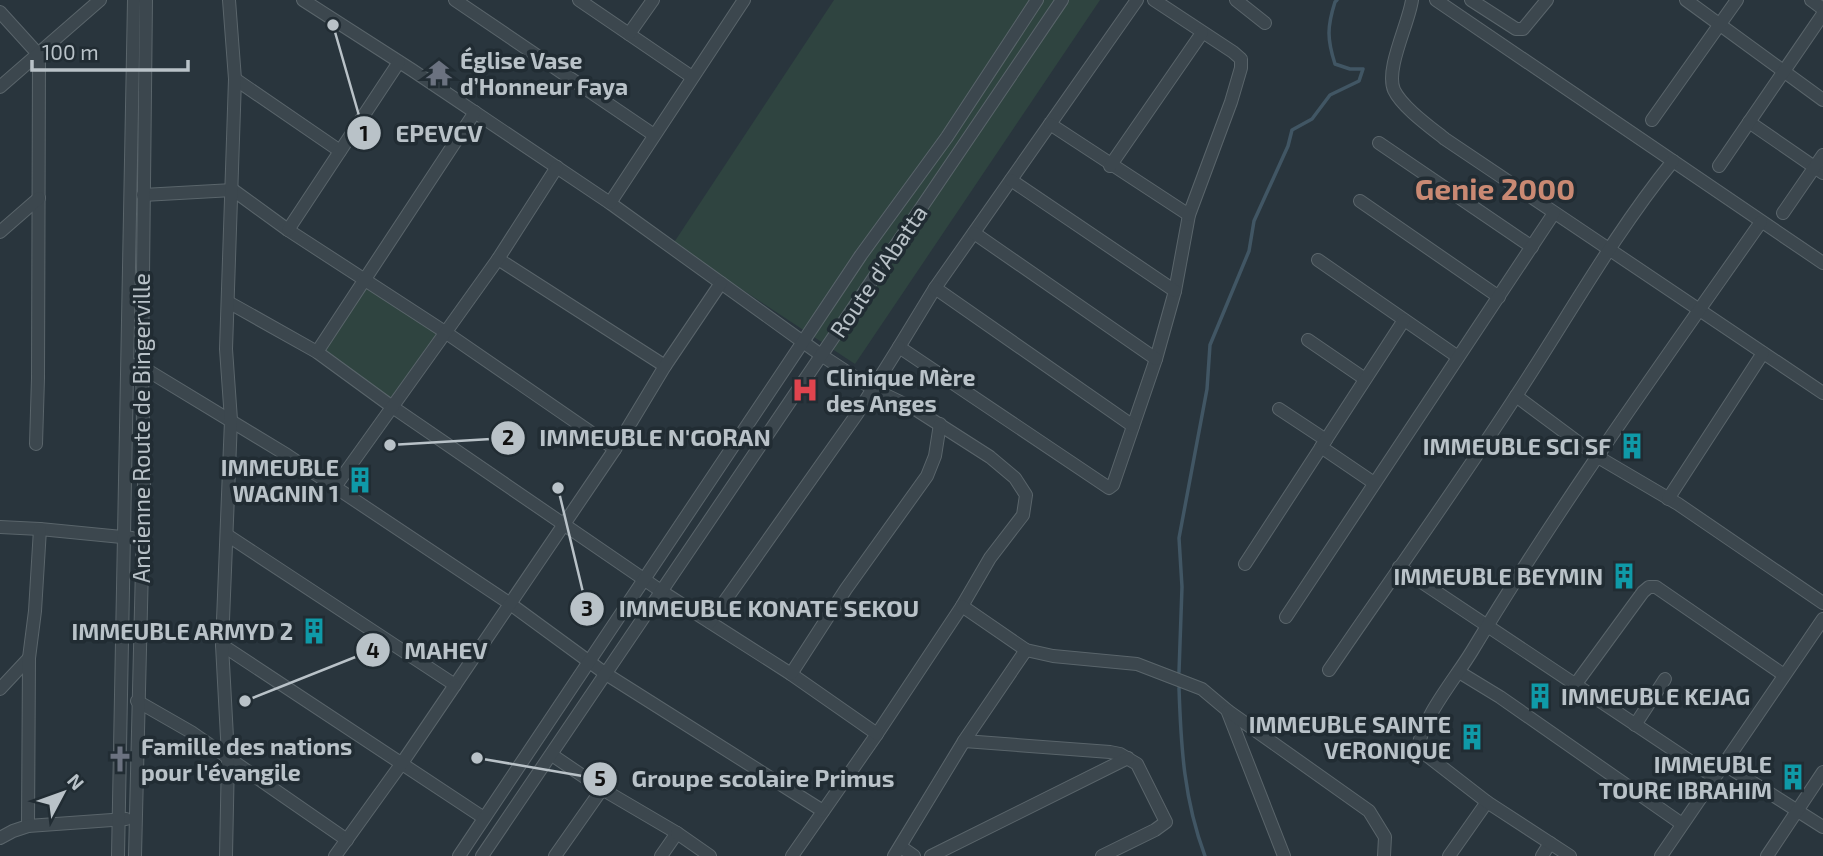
<svg xmlns="http://www.w3.org/2000/svg" width="1823" height="856" font-family="'Exo 2',sans-serif">
	<style>
		.green { fill: #2f4440 }
		.lines { fill: none; stroke-linecap: round; stroke-linejoin: round }
		.stream { stroke: #415664; stroke-width: 3.5 }
		.minor-casing { stroke: #5a656b; stroke-width: 14 }
		.minor { stroke: #3c474e; stroke-width: 12 }
		.labels { text-anchor: middle; dominant-baseline: central; stroke-width: 7; stroke-linejoin: round; paint-order: stroke }
		.poi-label { font-size: 23px; font-weight: bold; fill: #b9c2c8; stroke: #212c33; text-anchor: end }
		.street-label { font-size: 23px; fill: #b9c2c8; stroke: #212c33 }
		.district-label { font-size: 30px; font-weight: bold; fill: #c98973; stroke: #212c33 }
		.leader { fill: none; stroke: #b9c2c8; stroke-width: 2.5 }
		.callout-dot { fill: #b9c2c8; stroke: #212c33; stroke-width: 2.5 }
		.mark-label { font-size: 21px; text-anchor: middle; font-weight: bold; fill: #111 }
		.callout-label { font-size: 24px; text-anchor: middle; font-weight: bold; fill: #b9c2c8; stroke: #212c33; stroke-width: 7; stroke-linejoin: round; paint-order: stroke }
	</style>
	<rect width="100%" height="100%" fill="#29353d"/>
	<g class="green">
		<path d="M834 0H1100L855 364 673 244Z"/>
		<path d="M366 284 443 335 393 400 322 351Z"/>
	</g>
	<g class="lines">
		<g class="stream">
			<path d="M1179 672 1182 587 1179 538 1207 389 1210 345 1249 251 1254 221 1288 146 1292 130 1312 119 1330 95 1359 81 1363 69H1350L1335 64C1327 39 1327 27 1335 2L1337 0"/>
			<path d="M1179 688C1181 748 1184 800 1205 856"/>
		</g>
		<g class="minor-casing">
			<g id="minor">
				<path d="M303 0 412 70 610 203 821 355 873 389 915 409 990 457 1015 478 1026 495 1023 515 990 558 962 606 877 734 792 856"/>
				<path d="M455 0 654 135"/>
				<path d="M579 0 692 77"/>
				<path d="M1137 0 935 288 899 347 1109 488 1113 485 1156 359 1175 291 1189 215 1231 102 1241 68V59L1233 52 1154 0"/>
				<path d="M1236 0 1265 23"/>
				<path d="M1412 0C1409 23 1385 69 1394 90 1402 107 1430 127 1445 139L1823 393"/>
				<path d="M1436 0 1823 263"/>
				<path d="M1471 0 1516 29H1523L1547 0"/>
				<path d="M1686 0 1823 100"/>
				<path d="M1811 0 1823 9"/>
				<path d="M0 12 39 55 38 378 36 444"/>
				<path d="M629 34 653 0"/>
				<path d="M235 79 340 151"/>
				<path d="M0 87 100 0"/>
				<path d="M1652 120 1737 0"/>
				<path d="M1749 122 1823 173"/>
				<path d="M1050 124 1189 215"/>
				<path d="M1379 143 1532 247"/>
				<path d="M1110 166 1202 33"/>
				<path d="M1719 166 1823 14"/>
				<path d="M1011 180 1175 291"/>
				<path d="M143 195 233 190 288 230 445 332 615 449"/>
				<path d="M1360 201 1499 297"/>
				<path d="M610 203 744 0"/>
				<path d="M1783 213 1823 155"/>
				<path d="M288 230 399 62"/>
				<path d="M0 232 39 198"/>
				<path d="M974 233 1156 359"/>
				<path d="M498 259 665 366"/>
				<path d="M1318 260 1458 357"/>
				<path d="M935 288 1133 426"/>
				<path d="M228 302 317 352 391 406 661 591 791 674 877 734"/>
				<path d="M1308 340 1365 379"/>
				<path d="M317 352 475 112"/>
				<path d="M137 364 287 455 509 603 606 674 823 811"/>
				<path d="M1516 396 1598 457 1678 504 1823 603"/>
				<path d="M1279 409 1326 440"/>
				<path d="M1321 447 1374 483"/>
				<path d="M335 487 498 259 557 167"/>
				<path d="M1668 499 1763 353"/>
				<path d="M0 527 40 529 132 538"/>
				<path d="M227 535 455 685 615 449 665 366 721 283"/>
				<path d="M1245 564 1404 320"/>
				<path d="M1399 567 1714 777"/>
				<path d="M962 606 1026 650 1053 656 1137 664 1202 689 1227 710 1284 856"/>
				<path d="M1286 617 1554 213"/>
				<path d="M710 622 857 414 899 347"/>
				<path d="M222 645 484 818"/>
				<path d="M1329 670C1391 579 1455 490 1514 399 1567 319 1613 235 1673 161"/>
				<path d="M1459 672 1500 697 1682 824"/>
				<path d="M791 674 846 589 927 476 935 456 940 424"/>
				<path d="M1575 685 1643 592 1649 587H1656L1784 675"/>
				<path d="M0 689 29 658"/>
				<path d="M137 701 191 732 347 840"/>
				<path d="M1228 711 1369 811 1385 837 1384 856"/>
				<path d="M1635 725 1665 679"/>
				<path d="M964 741 1110 752 1120 754 1137 764 1166 822 1155 830 1102 856"/>
				<path d="M552 755 602 789 677 833 661 856"/>
				<path d="M1722 763 1823 827"/>
				<path d="M28 826 29 658 35 611 40 529"/>
				<path d="M677 833 710 856"/>
				<path d="M0 838 13 831 28 826 126 819"/>
				<path d="M901 847 914 856"/>
				<path d="M118 856 134 0"/>
				<path d="M135 856 144 484 142 366 146 0"/>
				<path d="M226 856 228 756 222 645 231 420 226 349 235 79 229 0"/>
				<path d="M335 856 402 763 455 685"/>
				<path d="M459 856 861 255 947 137 1037 0"/>
				<path d="M482 856 1062 0"/>
				<path d="M555 856 602 789"/>
				<path d="M894 856 964 741 1026 650"/>
				<path d="M931 856 1128 758"/>
				<path d="M1449 856 1487 802"/>
				<path d="M1542 856 1550 843"/>
				<path d="M1570 856 1487 802 1425 754 1418 748C1423 716 1455 679 1472 651 1561 503 1662 363 1761 222"/>
				<path d="M1661 856 1823 619"/>
				<path d="M1767 856 1823 772"/>
			</g>
		</g>
		<use href="#minor" class="minor"/>
	</g>
	<defs>
		<g id="temple-bare" transform="scale(2.1)"><path d="M0-6L5-2H3V0L6.5 2.5H4V6H1.5V3h-3V6H-4V2.5H-6.5L-3 0V-2H-5Z" fill="#6b7280" stroke="#212c33" stroke-width="2.5" paint-order="stroke"/></g>
		<g id="hospital-bare" transform="scale(2.1)"><path d="M-5-5h3v3.5h4V-5h3V5h-3V1.5h-4V5h-3Z" fill="#e0444e" stroke="#212c33" stroke-width="2.5" paint-order="stroke"/></g>
		<g id="building-bare" transform="scale(2.1)"><path d="M-4-6H4V6H1V3H-1V6H-4ZM-2.5-4.3h1.7v1.8h-1.7ZM.8-4.3h1.7v1.8H.8ZM-2.5-1h1.7V.8h-1.7ZM.8-1h1.7V.8H.8Z" fill="#0f9aa8" stroke="#212c33" stroke-width="2.5" paint-order="stroke"/></g>
		<g id="church-bare" transform="scale(2.1)"><path d="M-1.2-6h2.4v3.5h3.3v2.4h-3.3V6h-2.4V-.1h-3.3v-2.4h3.3Z" fill="#6b7280" stroke="#212c33" stroke-width="2.5" paint-order="stroke"/></g>
	</defs>
	<g fill-rule="evenodd">
		<use href="#temple-bare" x="439" y="73"/>
		<use href="#hospital-bare" x="805" y="390"/>
		<use href="#building-bare" x="1632" y="446"/>
		<use href="#building-bare" x="360" y="480"/>
		<use href="#building-bare" x="1624" y="576"/>
		<use href="#building-bare" x="314" y="631"/>
		<use href="#building-bare" x="1540" y="696"/>
		<use href="#building-bare" x="1472" y="737"/>
		<use href="#church-bare" x="120" y="759"/>
		<use href="#building-bare" x="1793" y="777"/>
	</g>
	<g class="labels">
		<g class="poi-label">
			<text x="460" y="60" text-anchor="start">Église Vase<tspan x="460" dy="26">d’Honneur Faya</tspan></text>
			<text x="826" y="377" text-anchor="start">Clinique Mère<tspan x="826" dy="26">des Anges</tspan></text>
			<text x="1611" y="446">IMMEUBLE SCI SF</text>
			<text x="339" y="467">IMMEUBLE<tspan x="339" dy="26">WAGNIN 1</tspan></text>
			<text x="1603" y="576">IMMEUBLE BEYMIN</text>
			<text x="293" y="631">IMMEUBLE ARMYD 2</text>
			<text x="1561" y="696" text-anchor="start">IMMEUBLE KEJAG</text>
			<text x="1451" y="724">IMMEUBLE SAINTE<tspan x="1451" dy="26">VERONIQUE</tspan></text>
			<text x="141" y="746" text-anchor="start">Famille des nations<tspan x="141" dy="26">pour l'évangile</tspan></text>
			<text x="1772" y="764">IMMEUBLE<tspan x="1772" dy="26">TOURE IBRAHIM</tspan></text>
		</g>
		<g class="street-label">
			<text transform="translate(878 271) rotate(-56)">Route d'Abatta</text>
			<text transform="translate(141 428) rotate(-90)">Ancienne Route de Bingerville</text>
		</g>
		<g class="district-label">
			<text x="1495" y="188">Genie 2000</text>
		</g>
	</g>
	<path class="leader" d="M333 25L364 133M390 445L508 438M558 488L587 609M245 701L373 650M477 758L600 779"/>
	<g class="callout-dot">
		<circle cx="333" cy="25" r="7"/>
		<circle cx="390" cy="445" r="7"/>
		<circle cx="558" cy="488" r="7"/>
		<circle cx="245" cy="701" r="7"/>
		<circle cx="477" cy="758" r="7"/>
		<circle cx="364" cy="133" r="18"/>
		<circle cx="508" cy="438" r="18"/>
		<circle cx="587" cy="609" r="18"/>
		<circle cx="373" cy="650" r="18"/>
		<circle cx="600" cy="779" r="18"/>
	</g>
	<g class="mark-label">
		<text x="364" y="141">1</text>
		<text x="508" y="445">2</text>
		<text x="587" y="616">3</text>
		<text x="373" y="658">4</text>
		<text x="600" y="786">5</text>
	</g>
	<g class="callout-label">
		<text x="439" y="142">EPEVCV</text>
		<text x="655" y="446">IMMEUBLE N'GORAN</text>
		<text x="769" y="617">IMMEUBLE KONATE SEKOU</text>
		<text x="446" y="659">MAHEV</text>
		<text x="763" y="787">Groupe scolaire Primus</text>
	</g>
	<g transform="translate(63 793) rotate(49)" stroke="#212c33" stroke-width="5" paint-order="stroke">
	<path d="M0-5L12 26L0 18L-12 26Z" fill="#b9c2c8"/>
	<text y="-10" font-size="19" font-weight="bold" text-anchor="middle" fill="#b9c2c8">N</text>
	</g>
	<path d="M32 60v10h156v-10" fill="none" stroke="#b9c2c8" stroke-width="3.5"/>
	<text x="42" y="60" font-size="21" fill="#b9c2c8" stroke="#212c33" stroke-width="5" paint-order="stroke">100 m</text>
</svg>
